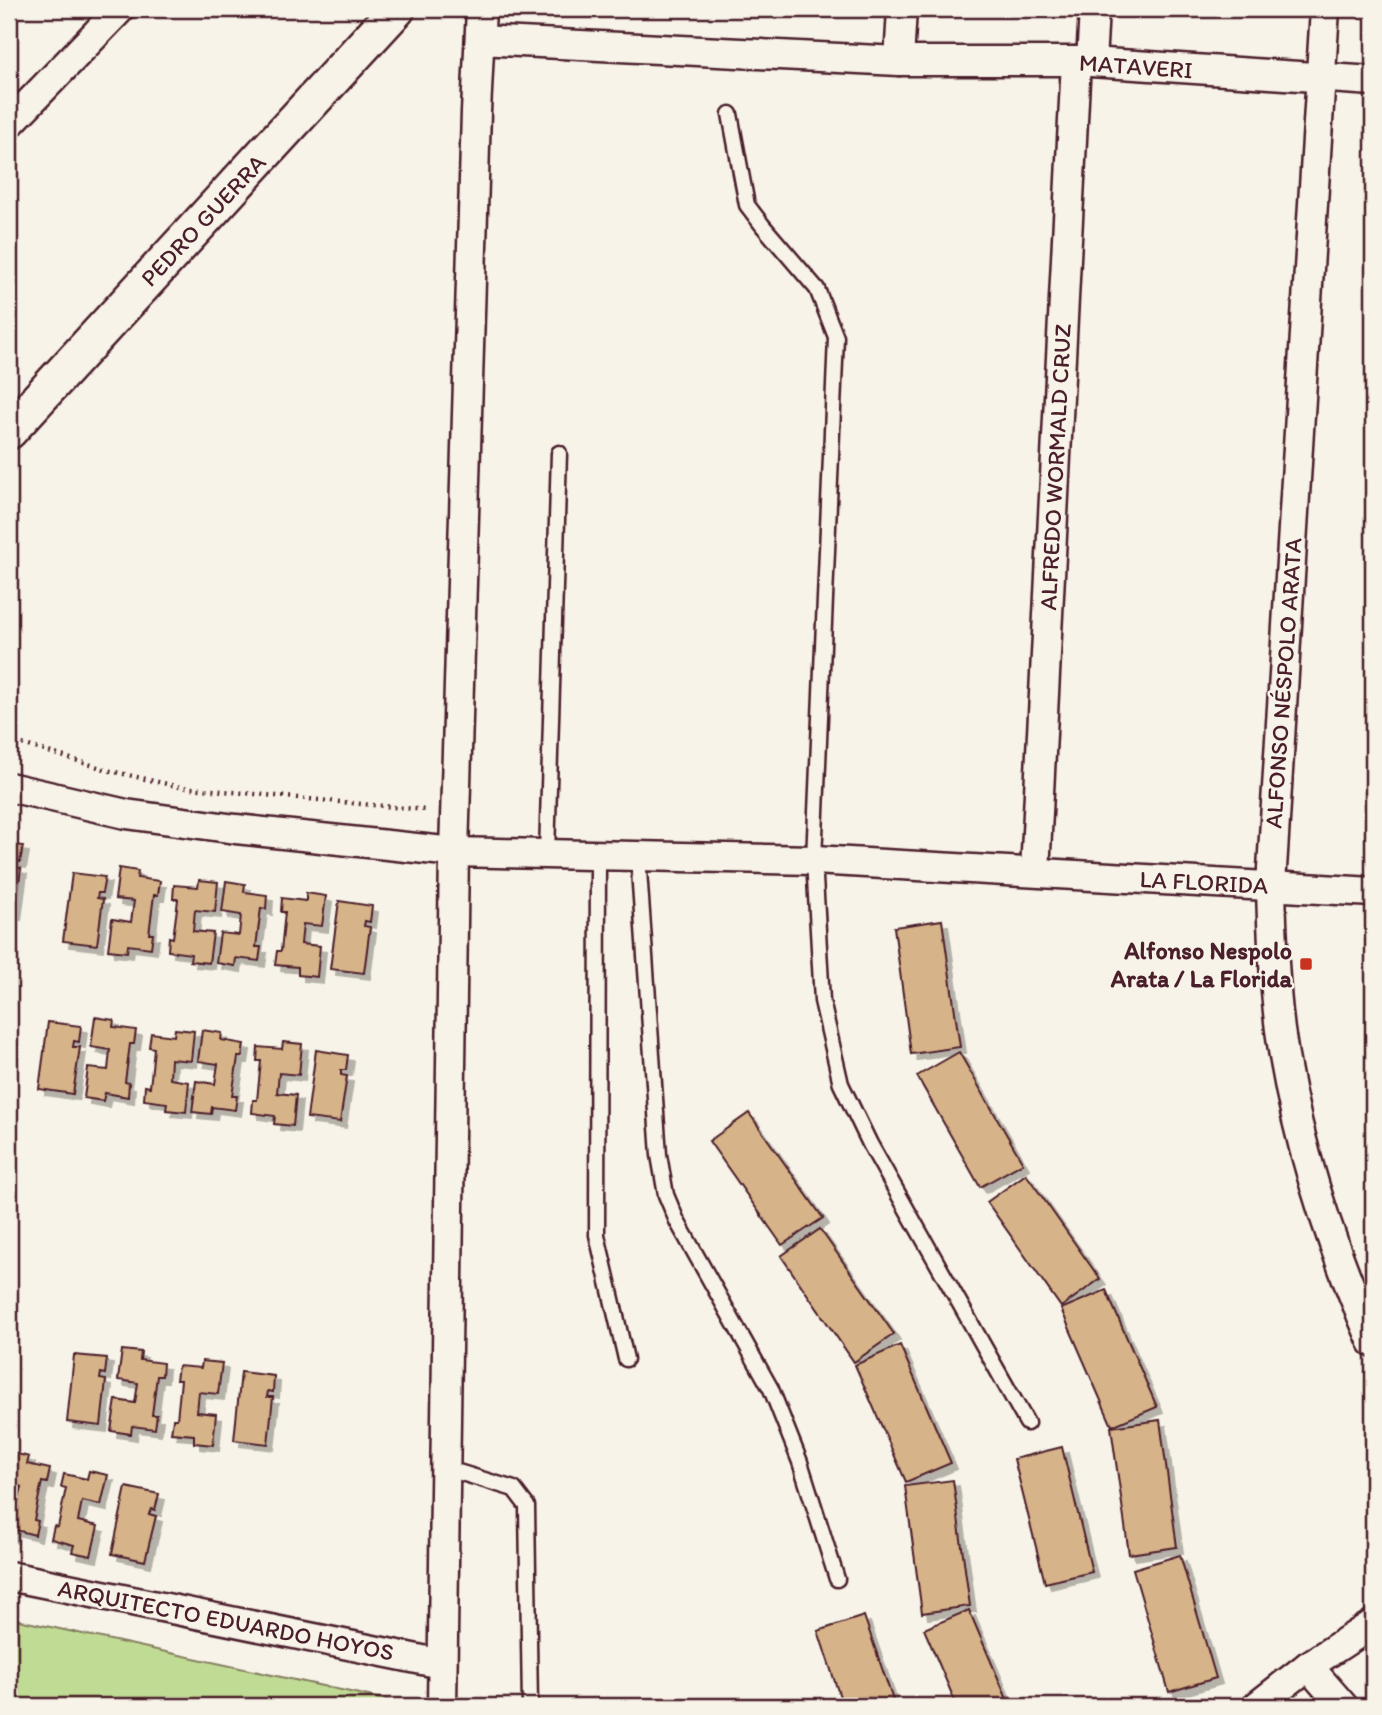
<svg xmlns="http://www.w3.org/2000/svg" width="1382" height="1715" font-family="Itim,sans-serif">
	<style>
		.green { fill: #c0dc94; stroke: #857e60; stroke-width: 2 }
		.building { fill: #d6b388; stroke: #4a1f2b; stroke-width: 2; filter: url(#shadow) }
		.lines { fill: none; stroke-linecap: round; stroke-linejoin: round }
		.service-casing { stroke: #4a1f2b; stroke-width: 19 }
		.minor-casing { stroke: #4a1f2b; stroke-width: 33 }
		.tertiary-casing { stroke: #4a1f2b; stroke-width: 40 }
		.path { stroke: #4a1f2b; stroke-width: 4.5; stroke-dasharray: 2 5; stroke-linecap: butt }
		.service { stroke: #f7f3e8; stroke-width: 14 }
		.minor { stroke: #f7f3e8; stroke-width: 28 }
		.tertiary { stroke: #f7f3e8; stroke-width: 35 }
		.poi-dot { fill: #c8321e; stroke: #f7f3e8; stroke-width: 2.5 }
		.labels { text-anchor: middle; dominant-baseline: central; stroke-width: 5; stroke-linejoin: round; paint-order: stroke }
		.street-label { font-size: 24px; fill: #4a1f2b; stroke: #f7f3e8 }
		.poi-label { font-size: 24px; font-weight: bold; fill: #4a1f2b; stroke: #f7f3e8; text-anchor: end }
	</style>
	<defs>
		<filter id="shadow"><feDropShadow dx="6" dy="6" stdDeviation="0" flood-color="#0004"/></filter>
	</defs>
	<rect width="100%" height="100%" fill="#f7f3e8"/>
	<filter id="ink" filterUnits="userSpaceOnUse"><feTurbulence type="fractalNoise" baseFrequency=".0143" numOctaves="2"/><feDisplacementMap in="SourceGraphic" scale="14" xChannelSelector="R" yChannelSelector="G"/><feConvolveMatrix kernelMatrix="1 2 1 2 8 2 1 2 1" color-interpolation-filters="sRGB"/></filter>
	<g filter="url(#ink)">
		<path class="green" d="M9 1618 401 1703V1706H9Z"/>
		<g class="building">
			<path d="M9 844 23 846 20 862 16 861 15 867 21 868 15 914 9 913Z"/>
			<path d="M119 868 138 871 137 878 160 881 158 895H154L149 934H153L151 948 128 945 127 952 108 950 112 919 131 922 134 901 115 899Z"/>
			<path d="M72 873 105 877 102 893H98L97 898 103 899 97 945 63 941Z"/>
			<path d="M199 880 218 882 215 912 195 910 193 931 213 933 209 963 190 961 191 954 168 951 169 937 173 938 177 908 178 899H173L174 885 198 887Z"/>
			<path d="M226 881 245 884 244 892 267 895 266 909 261 908 256 947H261L259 961 236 958 235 966 216 963 220 933 239 935 241 915 222 912Z"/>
			<path d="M306 893 326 896 322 926 303 924 301 944 320 946 317 977 298 975V967L275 965 277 951H281L285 912H281L282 898 306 901Z"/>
			<path d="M339 901 372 906 370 922 365 921 364 926 370 927 364 973 330 969Z"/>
			<path d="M942 920 960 1047 911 1054 894 927Z"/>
			<path d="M95 1017 114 1020 113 1027 136 1030 134 1044H130L125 1082 129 1083 128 1097 105 1093 103 1101 84 1098 88 1068 108 1070 110 1050 91 1047Z"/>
			<path d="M48 1022 81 1026 79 1042 74 1041 73 1047H80L73 1094 39 1089Z"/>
			<path d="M175 1029 194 1031 191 1061 171 1059 170 1079 189 1082 186 1112 166 1110 167 1103 144 1100 145 1086 150 1087 151 1078 154 1048 149 1047 151 1033 174 1036Z"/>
			<path d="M202 1030 222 1033 221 1040 244 1044 242 1057H238L232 1096H237L235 1110 212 1107 211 1114 192 1112 196 1081 215 1084 218 1064 198 1061Z"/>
			<path d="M283 1042 302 1044 299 1075 279 1073 277 1093 296 1095 293 1126 274 1124 275 1116 252 1113 253 1100H257L261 1061H257L258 1047 282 1049Z"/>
			<path d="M316 1050 348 1055 346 1070H341V1075L347 1076 340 1122 307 1118Z"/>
			<path d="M959 1052 1023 1163 980 1187 917 1076Z"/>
			<path d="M749 1113 823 1218 782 1245 709 1141Z"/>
			<path d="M1026 1174 1100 1279 1061 1307 987 1202Z"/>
			<path d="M820 1229 894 1334 854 1362 781 1256Z"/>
			<path d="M1106 1290 1157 1407 1112 1426 1061 1309Z"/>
			<path d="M900 1345 951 1463 906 1482 855 1365Z"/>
			<path d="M122 1350 141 1352 140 1360 163 1363 162 1376H157L152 1415H157L155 1429 132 1426 131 1434 111 1431 116 1400 135 1403 138 1383 118 1380Z"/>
			<path d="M74 1355 107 1358 105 1374 101 1373 100 1379 106 1380 101 1426 67 1422Z"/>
			<path d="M202 1361 222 1363 218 1394 199 1392 197 1412 216 1414 213 1445 194 1443V1435L171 1433 173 1419H177L180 1390 181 1380H176L178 1366 201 1368Z"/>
			<path d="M241 1372 274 1376 273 1392 268 1391 267 1397H273L268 1444 234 1440Z"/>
			<path d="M1160 1420 1177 1547 1129 1554 1111 1427Z"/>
			<path d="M1062 1447 1092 1572 1045 1583 1014 1459Z"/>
			<path d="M10 1452 29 1457 27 1464 50 1469 47 1483 42 1482 40 1491 34 1520 38 1521 35 1535 12 1529 11 1537 9 1536V1505L17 1507 22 1487 9 1483Z"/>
			<path d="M89 1471 108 1475 101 1505 82 1501 78 1521 98 1526 91 1556 72 1552 74 1545 51 1539 54 1526 58 1527 66 1488 61 1487 64 1474 87 1479Z"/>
			<path d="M953 1480 970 1606 922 1613 905 1486Z"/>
			<path d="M126 1487 159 1494 155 1510 151 1509 149 1514 156 1516 145 1561 112 1554Z"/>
			<path d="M1180 1555 1216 1678 1169 1692 1133 1569Z"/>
			<path d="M969 1610 1010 1706H957L924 1629Z"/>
			<path d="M864 1616 895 1706H843L818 1631Z"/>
		</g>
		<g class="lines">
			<g class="service-casing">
				<g id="service">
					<path d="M730 114 747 205 763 226 817 289 836 337 814 860 822 1001 841 1084 870 1144 1027 1423"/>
					<path d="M547 854 559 453"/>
					<path d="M598 855 597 1235 626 1359"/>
					<path d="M638 856 659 1155 666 1195 677 1221 771 1389 800 1462 837 1579"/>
					<path d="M445 1468 514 1489 527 1506 530 1706"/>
				</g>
			</g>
			<g class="minor-casing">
				<g id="minor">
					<path d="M1325 9 1271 885C1272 934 1274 982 1280 1030 1295 1139 1329 1242 1373 1342"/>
					<path d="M480 40 899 61H1076L1373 81"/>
					<path d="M899 61 902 9"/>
					<path d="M1091 62 1094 9"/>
					<path d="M9 124 120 9"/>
					<path d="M9 787 126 814 236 829 454 852 814 860 1373 892"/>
					<path d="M1035 872 1076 61"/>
					<path d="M9 1576 442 1664"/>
					<path d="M1308 1666 1343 1706"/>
					<path d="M442 1706 454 852 476 112 481 9"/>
					<path d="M1257 1706 1308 1666 1373 1624"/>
				</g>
			</g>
			<g class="tertiary-casing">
				<path id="tertiary" d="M9 431 397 9"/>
			</g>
			<path class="path" d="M9 740 111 771 180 787 426 810"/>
			<use href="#service" class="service"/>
			<use href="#minor" class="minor"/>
			<use href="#tertiary" class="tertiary"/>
		</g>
	</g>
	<rect class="poi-dot" x="1299" y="957" width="14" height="14" rx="3.5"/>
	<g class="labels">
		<g class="street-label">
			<text transform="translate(1136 66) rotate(4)">MATAVERI</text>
			<text transform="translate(203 220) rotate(-47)">PEDRO GUERRA</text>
			<text transform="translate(1055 467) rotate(-87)">ALFREDO WORMALD CRUZ</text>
			<text transform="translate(1283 683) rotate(-86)">ALFONSO NÉSPOLO ARATA</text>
			<text transform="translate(1204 882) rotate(3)">LA FLORIDA</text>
			<text transform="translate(226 1620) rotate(11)">ARQUITECTO EDUARDO HOYOS</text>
		</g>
		<g class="poi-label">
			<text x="1292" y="950">Alfonso Nespolo<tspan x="1292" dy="28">Arata / La Florida</tspan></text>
		</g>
	</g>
	<rect width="1382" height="1715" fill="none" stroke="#f7f3e8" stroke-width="35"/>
	<rect x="18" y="18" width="1347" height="1680" fill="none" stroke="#4a1f2b" stroke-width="2.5" filter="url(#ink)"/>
</svg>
